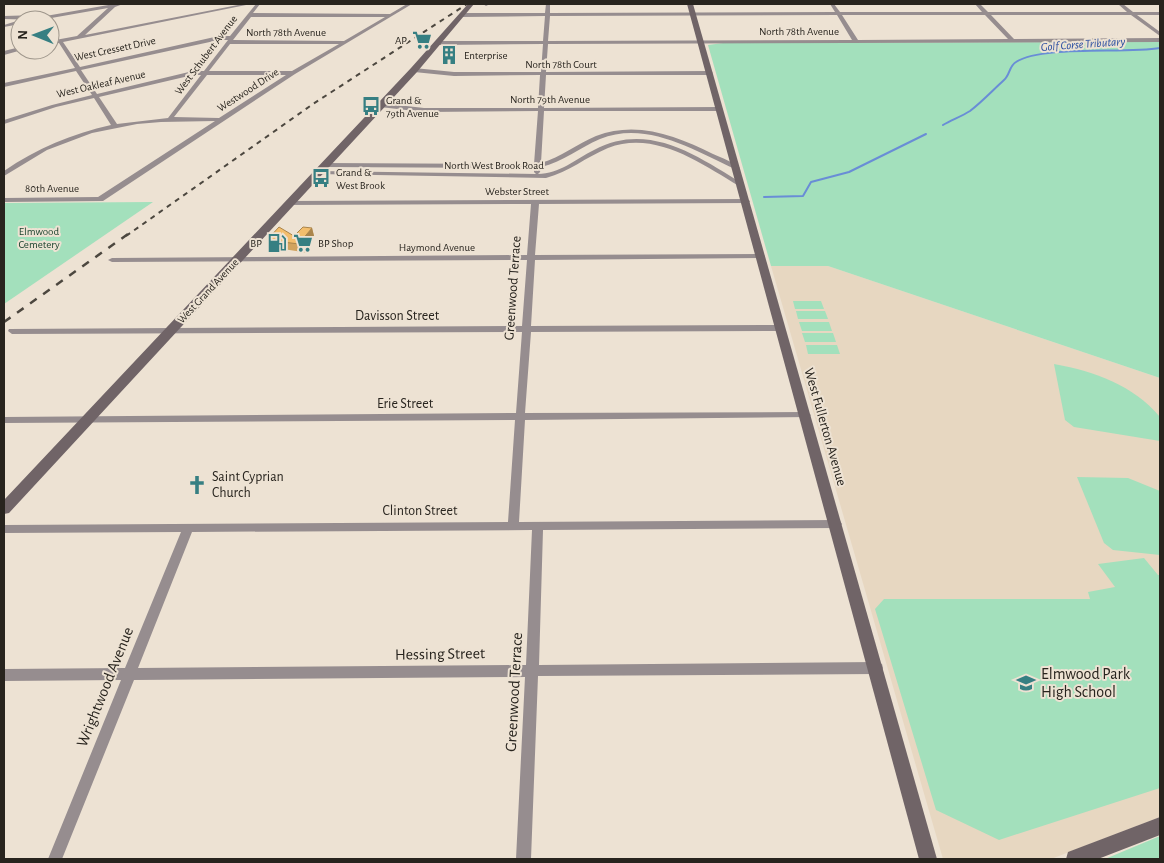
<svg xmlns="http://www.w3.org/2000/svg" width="1164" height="863" font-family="'Alegreya Sans',sans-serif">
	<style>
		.built { fill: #e7d7c1 }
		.green { fill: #a3e0bc }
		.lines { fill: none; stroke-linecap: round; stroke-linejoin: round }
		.stream { stroke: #698dd6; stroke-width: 2 }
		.street { fill: #968d8f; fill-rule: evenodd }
		.secondary { fill: #706467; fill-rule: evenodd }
		.rail-far1 { stroke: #4c473f; stroke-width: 2; stroke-dasharray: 5 5; stroke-linecap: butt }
		.rail { stroke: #4c473f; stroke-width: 2.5; stroke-dasharray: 8 8; stroke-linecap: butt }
		.wall { fill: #d1a35e }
		.shaded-wall { fill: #aa854c }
		.building { fill: #f3be6d; stroke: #aa854c }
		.labels { text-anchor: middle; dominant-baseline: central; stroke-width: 4; stroke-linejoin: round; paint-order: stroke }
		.far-street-label { font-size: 11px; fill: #28241e; stroke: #ede2d3 }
		.far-poi-label { font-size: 11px; fill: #28241e; stroke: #ede2d3; text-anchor: start }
		.far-park-label { font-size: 11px; fill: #1b432e; stroke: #ede2d3 }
		.far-water-label { font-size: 12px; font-style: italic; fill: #234a9f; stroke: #ede2d3 }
		.street-label { font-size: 14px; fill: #28241e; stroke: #ede2d3 }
		.poi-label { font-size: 14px; fill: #28241e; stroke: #ede2d3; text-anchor: start }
		.near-street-label { font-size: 16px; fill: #28241e; stroke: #ede2d3 }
		.near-poi-label { font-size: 16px; fill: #28241e; stroke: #ede2d3; text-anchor: start }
	</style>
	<rect width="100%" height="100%" fill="#ede2d3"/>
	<path class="built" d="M771 266H828L1160 378V817L1051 859H943Z"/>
	<g class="green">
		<path d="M1160 42V378L828 266H771L708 45 723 43Z"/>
		<path d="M153 202 4 304V203Z"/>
		<path d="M793 301H821L824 309H795Z"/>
		<path d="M796 311H825L828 319H798Z"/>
		<path d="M799 322H829L832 331H802Z"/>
		<path d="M802 333H833L836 342H805Z"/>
		<path d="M806 345H837L840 354H808Z"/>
		<path d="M1054 364C1094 371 1133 385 1160 417V441L1074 427 1065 420Z"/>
		<path d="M1077 477 1128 478 1160 491V555L1113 550 1104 543Z"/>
		<path d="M1144 558 1158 575H1160V788L999 840 936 810 875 609 884 599H1090L1088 592 1115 587 1098 564Z"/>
		<path d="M1160 836V859H1105Z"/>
	</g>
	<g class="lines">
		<g class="stream">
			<path d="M943 125C952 120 962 116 970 111 982 102 993 90 1004 80 1010 75 1009 66 1016 62 1043 45 1124 54 1160 48"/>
			<path d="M764 197 803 196 811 182 849 172 926 134"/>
		</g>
		<g class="street">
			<path d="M114 4H123L115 7 85 35 243 4H251L63 42 80 67 219 36H230L256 4H260L253 13 390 14 407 4H412L295 74 103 201 4 202V198L98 197 215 121 161 122 137 124 92 133 47 150 4 176V171C37 148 72 134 111 125L94 98 56 107 4 124V120L52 105 92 95 76 71 4 87V83L75 68 59 43 50 45V41L77 36 108 8 40 20 4 19V16L38 15 40 17ZM251 17H385L344 41 233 40ZM219 40H228L204 71H193L97 94 81 70ZM230 44H339L292 71H209ZM193 75H201L168 118 117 124 99 97ZM207 75H286L219 118 174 117Z"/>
			<path d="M483 4H488V5L486 6Z"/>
			<path d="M546 4H550V13L835 12 830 4H834L840 12H982L975 4H980L988 12H1127L1118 4H1123L1133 12H1160V15H1137L1160 32V36L1131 15H991L1014 39 1160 38V42L548 44 546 72 710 71 713 73 710 75H546L544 108 720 107 723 109 720 111H544L541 163C561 157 577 144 596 136 637 120 677 136 713 154 722 158 733 162 740 168L735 169C694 150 646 120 600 139 579 148 563 162 541 167L540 172 538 174C559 174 576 159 594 150 649 121 697 156 743 184V186H739C700 163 655 130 608 148 586 157 569 172 546 178L316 174 315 173 318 171 536 174 534 172V168L325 167 322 165 325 163 534 164 538 111 424 112 380 107 377 105 380 103 424 108H538L540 75 454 76 414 72 411 70 414 68 454 72H541L543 44 439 45 436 43 439 41H543L545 16 462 17 459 15 462 13H545ZM837 15 852 40 548 41 550 16ZM842 15H985L1008 39 858 40Z"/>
			<path d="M20 20V24L4 27V25Z"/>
			<path d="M20 47V50H22L4 55V51Z"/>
			<path d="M746 199 750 201 749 203 539 204 535 255 761 254 765 256 761 258 535 260 531 326 781 325 785 328 781 331 531 332 525 413 806 412 811 415 809 417 525 420 519 522 836 520 840 521 842 524 840 527 836 528 543 530 539 665 877 662 882 664 883 668 882 672 877 674 538 676 531 859H516L525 677 134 680 62 859H48L121 680 4 681V669L125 668 181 532 4 533V525L508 522 515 420 4 423V417L516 413 522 332 12 334 8 331 9 329 522 326 527 260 112 262 108 260 112 258 527 255 531 204 286 205 285 203 289 201ZM532 530 526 665 138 668 192 532Z"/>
		</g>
		<g class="secondary">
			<path d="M468 4H474L417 72 9 513 4 514V500L411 68Z"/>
			<path d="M687 4H693L937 859H919Z"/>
			<path d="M1160 817V835L1098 859H1066L1068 852Z"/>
		</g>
		<path class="rail-far1" d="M126 236 313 104 467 4"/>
		<path class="rail" d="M4 322 128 234"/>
	</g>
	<path class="wall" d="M312 228 314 236 307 244 309 253 270 247 267 240 294 236Z"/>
	<path class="shaded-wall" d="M312 228 314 236 306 245 301 241Z"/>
	<path class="building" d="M279 227 294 236 303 227 312 228 301 241 307 245 267 240Z"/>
	<defs>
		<g id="supermarket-bare" transform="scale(1.5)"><path d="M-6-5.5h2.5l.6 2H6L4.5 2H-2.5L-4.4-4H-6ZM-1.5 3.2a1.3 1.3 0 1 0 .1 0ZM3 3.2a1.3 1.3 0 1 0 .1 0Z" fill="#367f82" stroke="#ede2d3" stroke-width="2.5" paint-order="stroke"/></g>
		<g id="building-bare" transform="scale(1.5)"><path d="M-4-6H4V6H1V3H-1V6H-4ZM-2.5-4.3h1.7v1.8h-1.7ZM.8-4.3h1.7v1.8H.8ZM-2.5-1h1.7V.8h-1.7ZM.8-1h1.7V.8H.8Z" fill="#367f82" stroke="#ede2d3" stroke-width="2.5" paint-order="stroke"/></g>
		<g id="bus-bare" transform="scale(1.5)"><path d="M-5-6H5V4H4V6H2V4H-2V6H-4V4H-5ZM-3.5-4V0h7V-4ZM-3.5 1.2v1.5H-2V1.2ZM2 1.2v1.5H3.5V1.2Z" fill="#367f82" stroke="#ede2d3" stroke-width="2.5" paint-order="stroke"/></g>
		<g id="fuel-bare" transform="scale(1.5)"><path d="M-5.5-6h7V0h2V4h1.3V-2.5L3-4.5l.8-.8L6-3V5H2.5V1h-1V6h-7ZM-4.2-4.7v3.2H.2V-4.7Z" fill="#367f82" stroke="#ede2d3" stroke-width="2.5" paint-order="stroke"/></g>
		<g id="church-bare" transform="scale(1.5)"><path d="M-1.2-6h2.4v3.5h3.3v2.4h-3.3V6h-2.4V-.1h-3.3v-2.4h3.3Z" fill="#367f82" stroke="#ede2d3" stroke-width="2.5" paint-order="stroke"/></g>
		<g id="school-bare" transform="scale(1.5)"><path d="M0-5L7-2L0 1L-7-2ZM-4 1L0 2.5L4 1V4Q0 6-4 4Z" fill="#367f82" stroke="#ede2d3" stroke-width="2.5" paint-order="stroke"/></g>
	</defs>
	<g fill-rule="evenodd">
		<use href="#supermarket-bare" x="422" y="40"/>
		<use href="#building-bare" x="449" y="55"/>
		<use href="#bus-bare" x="371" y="106"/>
		<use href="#bus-bare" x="321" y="178"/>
		<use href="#fuel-bare" x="277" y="243"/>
		<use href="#supermarket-bare" x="303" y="243"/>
		<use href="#church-bare" x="197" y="485"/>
		<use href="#school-bare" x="1026" y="683"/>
	</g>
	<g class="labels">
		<g class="far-street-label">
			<text x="799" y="31">North 78th Avenue</text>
			<text x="286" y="32">North 78th Avenue</text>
			<text transform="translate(115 49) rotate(-12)">West Cressett Drive</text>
			<text transform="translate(206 55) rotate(-53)">West Schubert Avenue</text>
			<text x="561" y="64">North 78th Court</text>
			<text transform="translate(101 84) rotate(-13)">West Oakleaf Avenue</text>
			<text transform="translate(248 90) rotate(-33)">Westwood Drive</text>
			<text x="550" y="99">North 79th Avenue</text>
			<text x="494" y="165">North West Brook Road</text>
			<text x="52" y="188">80th Avenue</text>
			<text x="517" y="191">Webster Street</text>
			<text x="437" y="247">Haymond Avenue</text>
			<text transform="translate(208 291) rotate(-47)">West Grand Avenue</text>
		</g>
		<g class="far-poi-label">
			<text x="407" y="40" text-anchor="end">AP</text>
			<text x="464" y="55">Enterprise</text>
			<text x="386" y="100">Grand &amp;<tspan x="386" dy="13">79th Avenue</tspan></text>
			<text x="336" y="172">Grand &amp;<tspan x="336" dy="13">West Brook</tspan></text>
			<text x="262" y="243" text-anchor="end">BP</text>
			<text x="318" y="243">BP Shop</text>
		</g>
		<g class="far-park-label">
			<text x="39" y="231">Elmwood<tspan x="39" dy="13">Cemetery</tspan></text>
		</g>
		<g class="far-water-label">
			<text transform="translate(1083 44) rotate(-4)">Golf Corse Tributary</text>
		</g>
		<g class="street-label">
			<text transform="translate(513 288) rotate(-86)">Greenwood Terrace</text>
			<text x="397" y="316">Davisson Street</text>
			<text x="405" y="404">Erie Street</text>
			<text transform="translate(825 427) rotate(74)">West Fullerton Avenue</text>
			<text x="420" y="511">Clinton Street</text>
		</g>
		<g class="poi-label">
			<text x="212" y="477">Saint Cyprian<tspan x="212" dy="16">Church</tspan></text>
		</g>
		<g class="near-street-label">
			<text transform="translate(440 654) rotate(-1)">Hessing Street</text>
			<text transform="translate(105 687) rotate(-68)">Wrightwood Avenue</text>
			<text transform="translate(514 692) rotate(-87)">Greenwood Terrace</text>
		</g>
		<g class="near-poi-label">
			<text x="1041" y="674">Elmwood Park<tspan x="1041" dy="18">High School</tspan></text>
		</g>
	</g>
	<rect width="1164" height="863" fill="none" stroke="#28241e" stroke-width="10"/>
	<g transform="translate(35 35) rotate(271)"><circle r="24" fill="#ede2d3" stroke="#9e968b"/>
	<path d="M0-4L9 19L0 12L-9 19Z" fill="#367f82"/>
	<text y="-8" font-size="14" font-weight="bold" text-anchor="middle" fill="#28241e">N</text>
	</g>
</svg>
